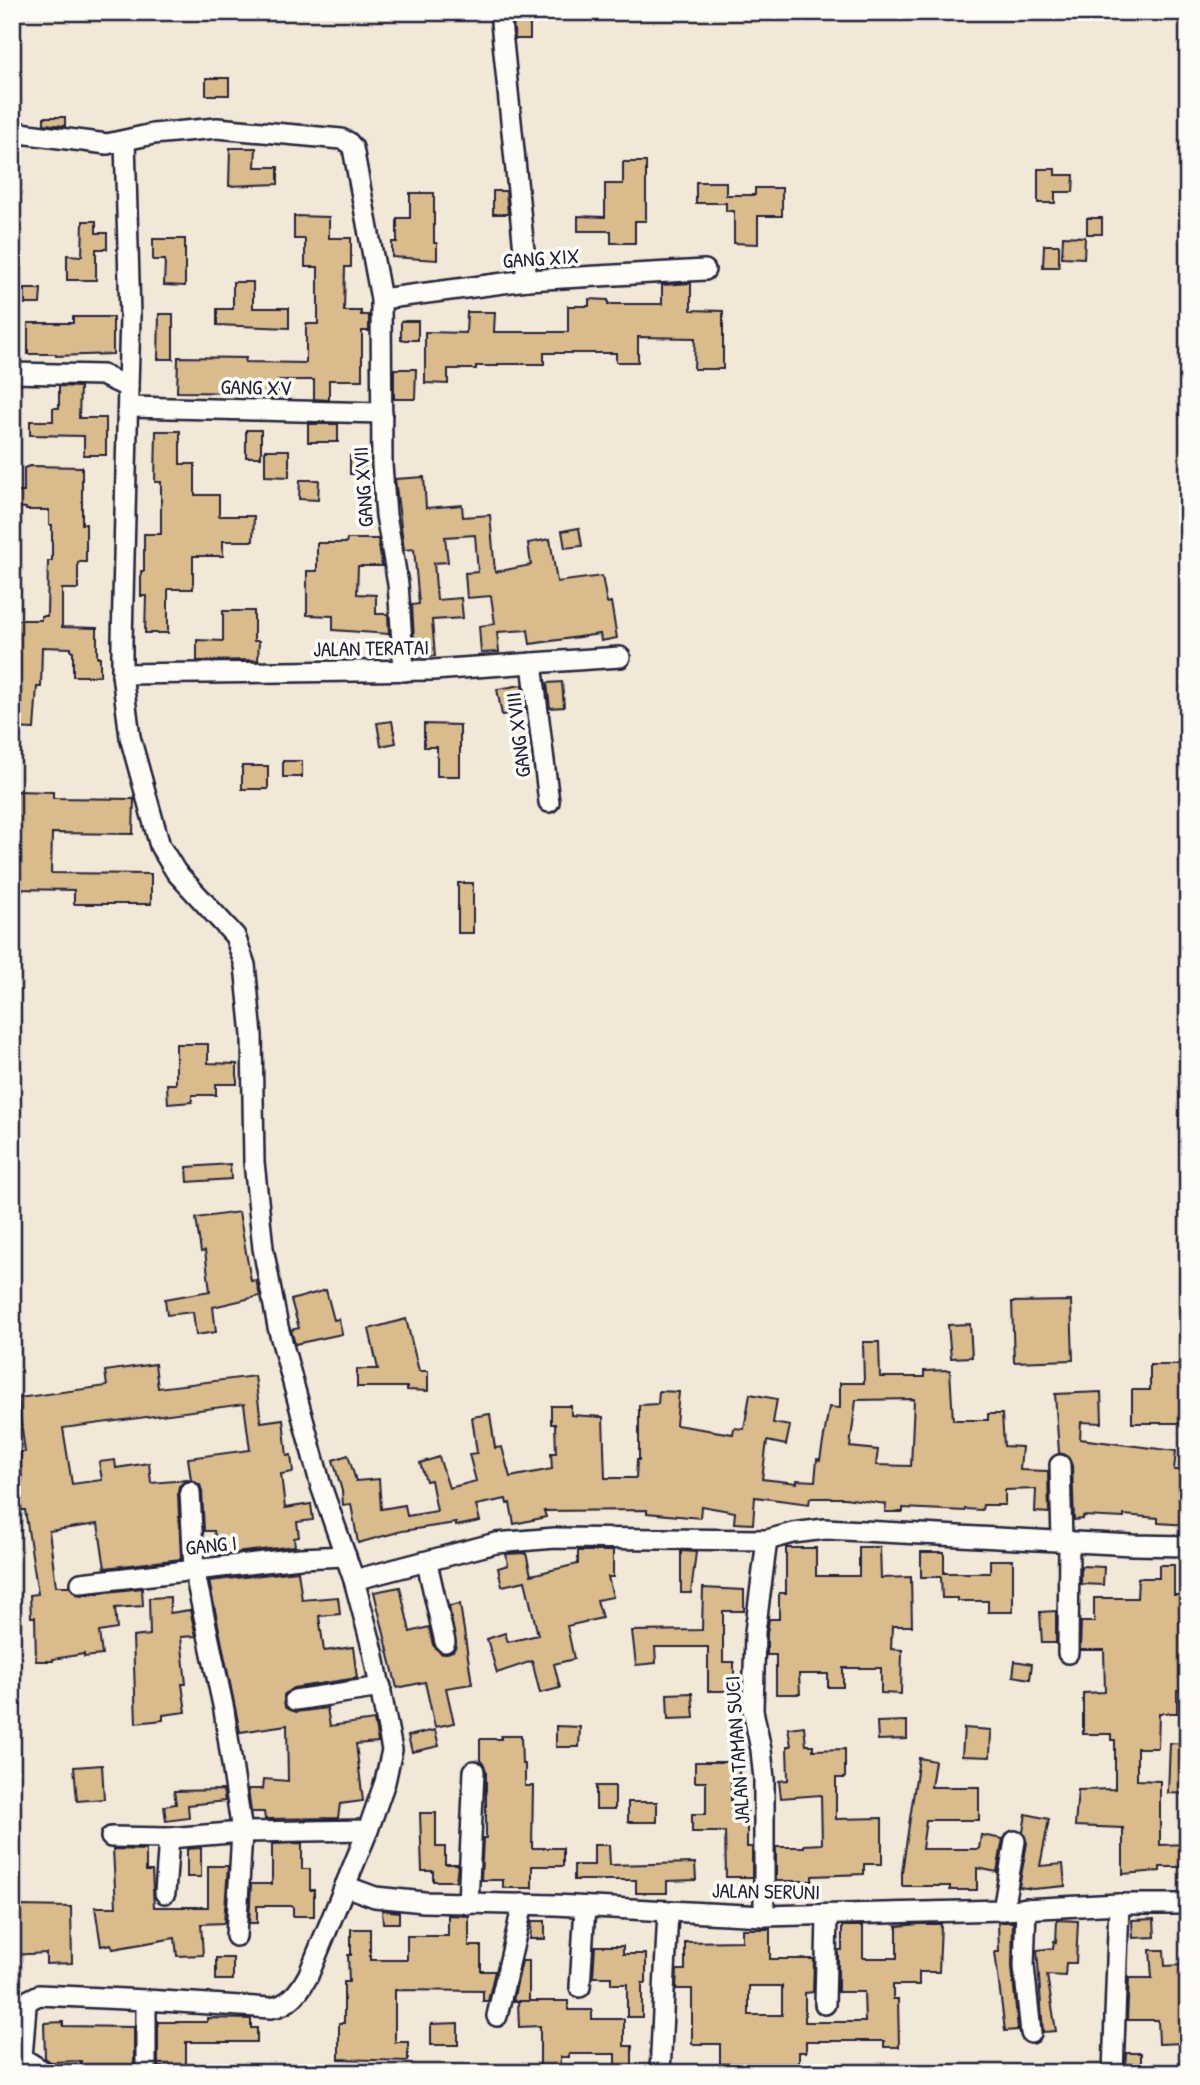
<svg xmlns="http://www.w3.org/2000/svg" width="1200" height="2085" font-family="'Patrick Hand',sans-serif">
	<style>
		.building { fill: #d9bb8c; stroke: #22223b; stroke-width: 2; fill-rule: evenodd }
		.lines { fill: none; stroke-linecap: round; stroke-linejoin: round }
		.minor-casing { stroke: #22223b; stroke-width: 24 }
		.minor { stroke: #fdfcf7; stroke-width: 19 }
		.labels { text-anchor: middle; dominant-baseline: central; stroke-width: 7; stroke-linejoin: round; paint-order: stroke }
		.street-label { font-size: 21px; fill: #22223b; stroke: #fdfcf7 }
	</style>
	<rect width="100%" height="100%" fill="#f2e8d7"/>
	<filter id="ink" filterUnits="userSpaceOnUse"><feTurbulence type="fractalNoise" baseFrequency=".0143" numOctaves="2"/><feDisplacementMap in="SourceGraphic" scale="14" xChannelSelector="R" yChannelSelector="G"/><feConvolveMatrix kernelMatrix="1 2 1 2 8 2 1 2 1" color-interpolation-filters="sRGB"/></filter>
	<g filter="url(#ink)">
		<g class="building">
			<path d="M513 22H530V39H515Z"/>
			<rect x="206" y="78" width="23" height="17"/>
			<path d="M44 117H65V126L44 124Z"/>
			<path d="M230 148H256L255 167H278V184L229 186Z"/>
			<path d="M623 162H646V221H635V243H611V231H578V216L605 217V184H623Z"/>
			<path d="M1038 169H1055V175H1074L1073 192H1055V203H1038Z"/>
			<path d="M696 182H726V195H755V188H782V216H758V244L734 243V211H726V203H696Z"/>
			<path d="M493 191H506L508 214H493Z"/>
			<path d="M410 193H434V243H437V260L392 257V242H397V218H410Z"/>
			<path d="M294 216 329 217V238H351V267H345L344 311H361V315H369V331H362V380H329V400L314 399V380H278V398H261V393L177 392 178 357 246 358 245 362 306 363V324H318V267H305V239H294Z"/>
			<rect x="1087" y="218" width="15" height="16"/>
			<path d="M83 221H96V233H107V249H96V280H67V255L82 256Z"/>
			<path d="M1063 236 1085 237 1084 258 1062 257Z"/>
			<path d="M153 239H185V286L164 285 165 260H153Z"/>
			<path d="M1044 245H1059V267H1043Z"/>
			<path d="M233 282H253V308H289V328L217 325V309H233Z"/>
			<path d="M691 283V310L723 311V369H694L695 338 638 337V362H616V353H544V364H498V366H476V369H448V384L425 383V332L466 333 467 312H495L494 332H568V306H589V299L608 300V304H662V285Z"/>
			<path d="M25 289H41L40 304H25Z"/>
			<path d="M159 314H173V359H158Z"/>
			<path d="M73 317H113V354L56 356V354H28V323H73Z"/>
			<rect x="401" y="321" width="17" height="19"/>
			<path d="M394 369H416L415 399H394Z"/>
			<path d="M59 386 80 387 79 418H106V455H84V436L30 435V421H53V408H59Z"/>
			<rect x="308" y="424" width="30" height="18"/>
			<rect x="246" y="430" width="15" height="27"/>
			<path d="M156 431H180V464H195V495H219V516H254L253 541H223V556H193V589H168V633H145L146 596H141V571H144V534H161V482H155Z"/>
			<path d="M265 450H289V477L265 476Z"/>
			<rect x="350" y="456" width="15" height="18"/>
			<path d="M30 466 82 467V524H86V562H78V589H62V627L97 628V657H100V676H73V651H71V648L42 647 41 687H37L34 729 12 728V700H15L16 641H12V620H41V616H47L48 561H52V525H49V510H26V508L12 507V492H24V468Z"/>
			<path d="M424 477 426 508 462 505 463 517 490 515 495 572 531 565 528 543 550 539 557 582 602 576 607 603 611 602 617 638 601 641 600 634 530 644 528 630 497 632 499 652 481 653 479 626 495 624 491 596 467 598 465 573 478 572 475 535 445 537 448 562 434 563 437 600 461 598 463 618 432 620 435 656 415 657 412 605 419 604 414 549 404 550 395 479Z"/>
			<path d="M300 480H319L318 500 299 499Z"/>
			<path d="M579 528 582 546 565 548 562 531Z"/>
			<path d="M347 539H378L382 566H358L357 594 376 595V614H388L389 634 333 630V616L307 615V571H317V543H346Z"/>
			<path d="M223 611H254V641H259L258 660 197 661V640L223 641Z"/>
			<path d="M562 682 564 707 550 708 547 683Z"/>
			<path d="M522 685 525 711 502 715 497 689Z"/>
			<path d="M392 721 396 743 381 746 377 723Z"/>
			<path d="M424 724 460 725V776H437V747H424Z"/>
			<rect x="283" y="761" width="19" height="16"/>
			<rect x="242" y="766" width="26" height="23"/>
			<path d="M17 791 53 792V798L134 799 133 834 52 833 51 873 151 874V904H74V890L14 889Z"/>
			<rect x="458" y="883" width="15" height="50"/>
			<path d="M176 1044H208V1063L237 1064V1084H216V1095H192V1102L168 1104 167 1084H176Z"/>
			<path d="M230 1164 231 1179 188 1182 187 1167Z"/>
			<path d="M239 1212 251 1281 256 1280 260 1296 213 1307 216 1332 196 1335 193 1312 167 1315 165 1299 210 1291 205 1251 201 1252 196 1218Z"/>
			<path d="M326 1290 334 1320 339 1319 342 1334 295 1344 291 1330 299 1328 291 1300Z"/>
			<path d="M1071 1301 1073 1360 1014 1362 1012 1302Z"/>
			<path d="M406 1319 419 1371H428V1391L407 1390V1387H357V1369H378L369 1329Z"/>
			<path d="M970 1324 972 1357 951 1358 948 1325Z"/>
			<path d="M863 1342H879L880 1377H924V1371L950 1370 953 1420H988V1414H1002L1004 1446 1022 1447 1020 1470 1048 1471 1049 1513 1035 1512 1036 1489 1005 1490V1505H983L982 1510 965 1509V1511L903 1508V1512H885L886 1504 845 1498H810L809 1504 755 1497 753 1524 734 1523 735 1512 701 1506 700 1518 647 1513V1510L544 1511 546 1517 514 1524 510 1503 507 1504 506 1499 476 1505 480 1521 456 1526V1523L402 1531 358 1543 351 1504 343 1505 342 1491 333 1460 348 1455 356 1481 379 1479 381 1509 405 1505 407 1516 437 1511 431 1480 426 1481 420 1463 439 1457 449 1488 476 1481 469 1454 477 1453 472 1417 490 1414 495 1448 502 1447 510 1477 552 1469 551 1453H556L555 1424H551V1406H571V1415L603 1417 605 1478H636L637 1460H639V1405L658 1404 659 1391 679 1392 676 1425 733 1434 734 1428 744 1429 750 1394 777 1399 773 1423 790 1426 786 1445 767 1441 762 1479 797 1483V1480L815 1481 817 1459 820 1460 829 1407 840 1408V1383H864ZM914 1399 911 1466 876 1465 878 1450 850 1447 856 1400Z"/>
			<path d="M155 1364 158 1388 255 1376 261 1422 283 1419 287 1456 291 1455 293 1472 281 1474 285 1508 311 1504 313 1520 297 1522 299 1537 294 1538 295 1546 218 1555 214 1531H204L202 1491 200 1485 191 1480 188 1458 250 1450 244 1404 63 1428 72 1484 102 1480 99 1462 115 1460 116 1468 149 1463 151 1483 187 1480 179 1486 178 1493 181 1559 105 1568 98 1524 49 1531 56 1586H69L76 1594 82 1595 142 1588 143 1606 115 1608 117 1629 99 1632 102 1655 84 1657V1654L53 1659V1661H36L35 1617H31L30 1595 38 1594 25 1510H21L18 1480H22L20 1452H25L18 1398 107 1386 105 1371Z"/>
			<path d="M1150 1365H1188V1423H1132V1390H1150Z"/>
			<path d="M1101 1392 1102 1423 1081 1422 1080 1439 1176 1451 1174 1470H1188V1525L1158 1523V1518L1124 1515V1518L1083 1516V1519L1074 1520 1072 1465 1066 1455 1059 1453 1055 1394Z"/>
			<path d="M859 1547H880L881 1578 911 1577 912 1626H892L891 1649 902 1650 901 1694 881 1693V1668H843V1687H828V1674H799L800 1694H776V1655H767V1633L769 1619H779V1593H786V1548H816V1576H859Z"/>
			<path d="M578 1551H613V1577H608L613 1597 597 1600 602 1618 567 1626 574 1659 554 1664 560 1688 540 1693 532 1661 497 1673 487 1639 505 1633 508 1642 538 1635 525 1581 502 1586 498 1568 508 1565 506 1554 526 1553 531 1575 578 1564Z"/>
			<path d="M681 1551 696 1552 691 1593H681Z"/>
			<path d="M921 1552H944V1573H990V1560H1013V1612H988V1601H958V1598H942L941 1577H921Z"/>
			<path d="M1159 1565H1174V1595H1188V1690H1177V1713H1159L1158 1748H1137V1780L1160 1781V1845L1188 1844V1867H1160V1871L1123 1874V1828L1075 1826 1078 1790 1115 1789V1740H1111V1734H1083V1693L1105 1692 1104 1650H1080L1081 1622H1094V1598H1137L1138 1578H1159Z"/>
			<path d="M1081 1566 1104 1567 1103 1585 1081 1584Z"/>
			<path d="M298 1571 302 1600 338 1597 340 1614 319 1616 324 1651 353 1647 357 1678 293 1688 284 1695 285 1707 296 1712 327 1708 330 1726 374 1720 378 1742 356 1744 363 1801 340 1804 338 1818 265 1819 264 1812H251L248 1789H263L264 1779 288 1781 287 1725 240 1732 209 1581Z"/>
			<path d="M400 1587 410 1632 429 1627 433 1645 442 1654 453 1651 456 1646 449 1606 460 1604 472 1684 446 1688 454 1723 435 1727 425 1682 397 1688 374 1592Z"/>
			<path d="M703 1588 744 1590V1611H723V1662H734V1691H708V1647H655L656 1663 636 1665 632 1631 702 1630Z"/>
			<path d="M170 1597V1613L190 1610 196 1636 181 1637 186 1684H182L186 1712 163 1715V1720L136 1723 133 1637 150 1635 149 1598Z"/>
			<path d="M1056 1611V1643H1042L1040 1612Z"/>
			<path d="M1015 1661 1032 1664 1030 1679 1013 1676Z"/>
			<path d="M692 1693 694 1718 668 1719 667 1694Z"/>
			<path d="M907 1721V1739L878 1740 877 1722Z"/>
			<path d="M556 1726 580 1727 579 1747H556Z"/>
			<path d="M804 1726 806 1745H813V1750L845 1749V1778H836V1819L882 1818V1864H864V1874L812 1876V1881H776V1847H804V1845L822 1844 821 1795 781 1798 779 1781 788 1780 787 1746H791L788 1728Z"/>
			<path d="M964 1728 991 1730 990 1757 962 1756Z"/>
			<path d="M435 1730 439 1746 412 1752 408 1736Z"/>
			<path d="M501 1736H521L522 1764H525V1786H533L532 1848H563V1866H532V1888H503V1880H481L483 1838H486V1772L484 1765 480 1760V1739H501Z"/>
			<path d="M1170 1743 1188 1744V1794L1168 1793Z"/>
			<path d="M919 1758 935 1761 931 1787H979V1820H926L922 1849H979L981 1835 1003 1839 997 1872 977 1868V1890H950V1886H902V1872Z"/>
			<path d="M695 1762H739V1782H731V1811H747V1847H752V1877H726L725 1832H692V1814H706V1782H695Z"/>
			<path d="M102 1765 104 1799 77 1801 74 1767Z"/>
			<rect x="596" y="1786" width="19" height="23"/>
			<path d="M223 1790 225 1801 188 1805 189 1818 166 1821 164 1806 176 1804 174 1791Z"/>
			<rect x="628" y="1802" width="29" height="20"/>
			<path d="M420 1813H436V1847H445V1864H458L456 1881H433V1871H422Z"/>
			<path d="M1026 1814 1049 1819 1040 1866 1063 1864 1065 1886 1033 1889 1019 1887 1027 1843 1023 1832Z"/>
			<path d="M302 1843V1869H310V1890H314V1916H293V1906H257V1923H249L251 1884H272V1844Z"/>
			<path d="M594 1845H609L610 1865 695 1863 696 1880 667 1881V1893H636V1880H574V1865H594Z"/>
			<path d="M201 1848V1877H187V1849Z"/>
			<path d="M113 1849 146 1850V1871H152L154 1907H208V1866H228L224 1923 201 1924 203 1955 177 1956 175 1938 113 1949 111 1944 101 1946 95 1907H116Z"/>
			<path d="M19 1906 71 1907 72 1963 46 1964V1953L12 1955V1928H19Z"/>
			<path d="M382 1910 399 1912V1923H383Z"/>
			<path d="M448 1915 469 1916V1946H481V1971H495L488 2001H483V1991L395 1990V2042H408V2061L339 2059V2023H344V1982H349L348 1955H351V1929H370V1960H407V1936H448Z"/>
			<path d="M1154 1919 1155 1937 1133 1938 1132 1920Z"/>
			<path d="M1057 1920 1078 1921 1076 1963H1066L1065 1976 1047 1975 1056 2031 1043 2032 1037 1950 1053 1948 1054 1941 1056 1942Z"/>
			<path d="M532 1921H545V1939H530Z"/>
			<path d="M998 1922H1013L1012 1967 1018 2030 1005 2031 995 1952H999Z"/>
			<path d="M920 1924H941L939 1972H919V1985H893V1999H898L899 2047H884V2041H806V2052H799V2072H778V2069H753V2064H720V2044H692V1989H676L677 1970H685V1942L742 1941V1929H770V1959H814L813 1992 805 1993V2022H865L864 1992H838V1950H842V1926H863V1958H897V1926ZM749 1986H782V2015H749Z"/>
			<path d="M595 1946H623V1954H646V1983H642V2017H627V1984H611V1977H593Z"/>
			<path d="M1150 1950H1164L1165 1966 1182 1965 1183 2043 1159 2044 1158 2020H1127L1129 1978H1152Z"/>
			<rect x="216" y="1958" width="17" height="22"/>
			<path d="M522 1961H529V2001H513Z"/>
			<path d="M518 2001H568V2010H592V2019H624V2046H632V2073H615V2054H569V2057H560V2073H540V2026L519 2027Z"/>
			<path d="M207 2018 251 2019V2028H257V2042H186V2067H158V2022H207Z"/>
			<path d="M63 2022V2026L134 2027V2072L81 2071V2061L51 2062 45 2058 44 2023Z"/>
			<path d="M458 2023V2045H431V2024Z"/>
			<path d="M1126 2053H1141V2069H1125Z"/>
		</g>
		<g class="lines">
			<g class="minor-casing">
				<g id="minor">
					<path d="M500 12 527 280"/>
					<path d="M12 132 107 144 153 134 217 128 341 139 348 142 353 148 381 299 382 465 386 515 398 584 404 671"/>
					<path d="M125 141 130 316 128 387"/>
					<path d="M381 299 527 280 705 270"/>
					<path d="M12 373 102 375 128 387 122 642V674L130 737 160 846 176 872 235 936 245 965 252 1035 254 1162 263 1248 278 1327 321 1486 354 1580 373 1651 392 1750 385 1782 368 1830 308 1976C299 1992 290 2005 271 2008L146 2000V2073"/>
					<path d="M129 407 382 413"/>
					<path d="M532 663 549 802"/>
					<path d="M122 674 433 670 620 657"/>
					<path d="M1060 1465 1062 1541"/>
					<path d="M190 1492 194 1569 224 1710 242 1832 236 1936"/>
					<path d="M427 1563 445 1642"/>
					<path d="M354 1580 496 1543 555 1538 767 1540 793 1533 825 1529 1133 1545 1188 1546"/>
					<path d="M81 1583 300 1558 346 1556"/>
					<path d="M1068 1653 1069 1541"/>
					<path d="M295 1700 381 1687"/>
					<path d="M111 1837 169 1838 242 1832 368 1830"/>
					<path d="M345 1886 375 1897 424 1902 555 1905 764 1916 1003 1910 1119 1904H1188"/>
					<path d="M165 1893 169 1838"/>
					<path d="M468 1904 474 1771"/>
					<path d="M1026 1908 1024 1966 1031 2033"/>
					<path d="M1003 1910 1015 1841"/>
					<path d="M764 1916V1779L761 1750 753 1710 755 1632 767 1540"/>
					<path d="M580 1987 585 1907"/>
					<path d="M825 2004 827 1915"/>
					<path d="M497 2016 523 1904"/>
					<path d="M12 2056 22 2058 46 2073"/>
					<path d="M22 2058 26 2006 29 2000 39 1995 146 2000"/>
					<path d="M660 2073 668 1911"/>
					<path d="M1113 2073 1119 1904"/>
				</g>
			</g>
			<use href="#minor" class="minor"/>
		</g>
	</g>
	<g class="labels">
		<g class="street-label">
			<text transform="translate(541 258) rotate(-4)">GANG XIX</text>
			<text transform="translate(256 387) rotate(1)">GANG XV</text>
			<text transform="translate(363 487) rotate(-94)">GANG XVII</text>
			<text transform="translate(371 648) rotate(-1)">JALAN TERATAI</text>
			<text transform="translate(518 735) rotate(-97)">GANG XVIII</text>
			<text transform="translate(211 1545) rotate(-6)">GANG I</text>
			<text transform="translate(737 1750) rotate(-94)">JALAN TAMAN SUCI</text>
			<text transform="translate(766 1891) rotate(1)">JALAN SERUNI</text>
		</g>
	</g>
	<rect width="1200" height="2085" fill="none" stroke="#fdfcf7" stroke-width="42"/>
	<rect x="21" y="21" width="1158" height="2043" fill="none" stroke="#22223b" stroke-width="2.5" filter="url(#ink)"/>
</svg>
